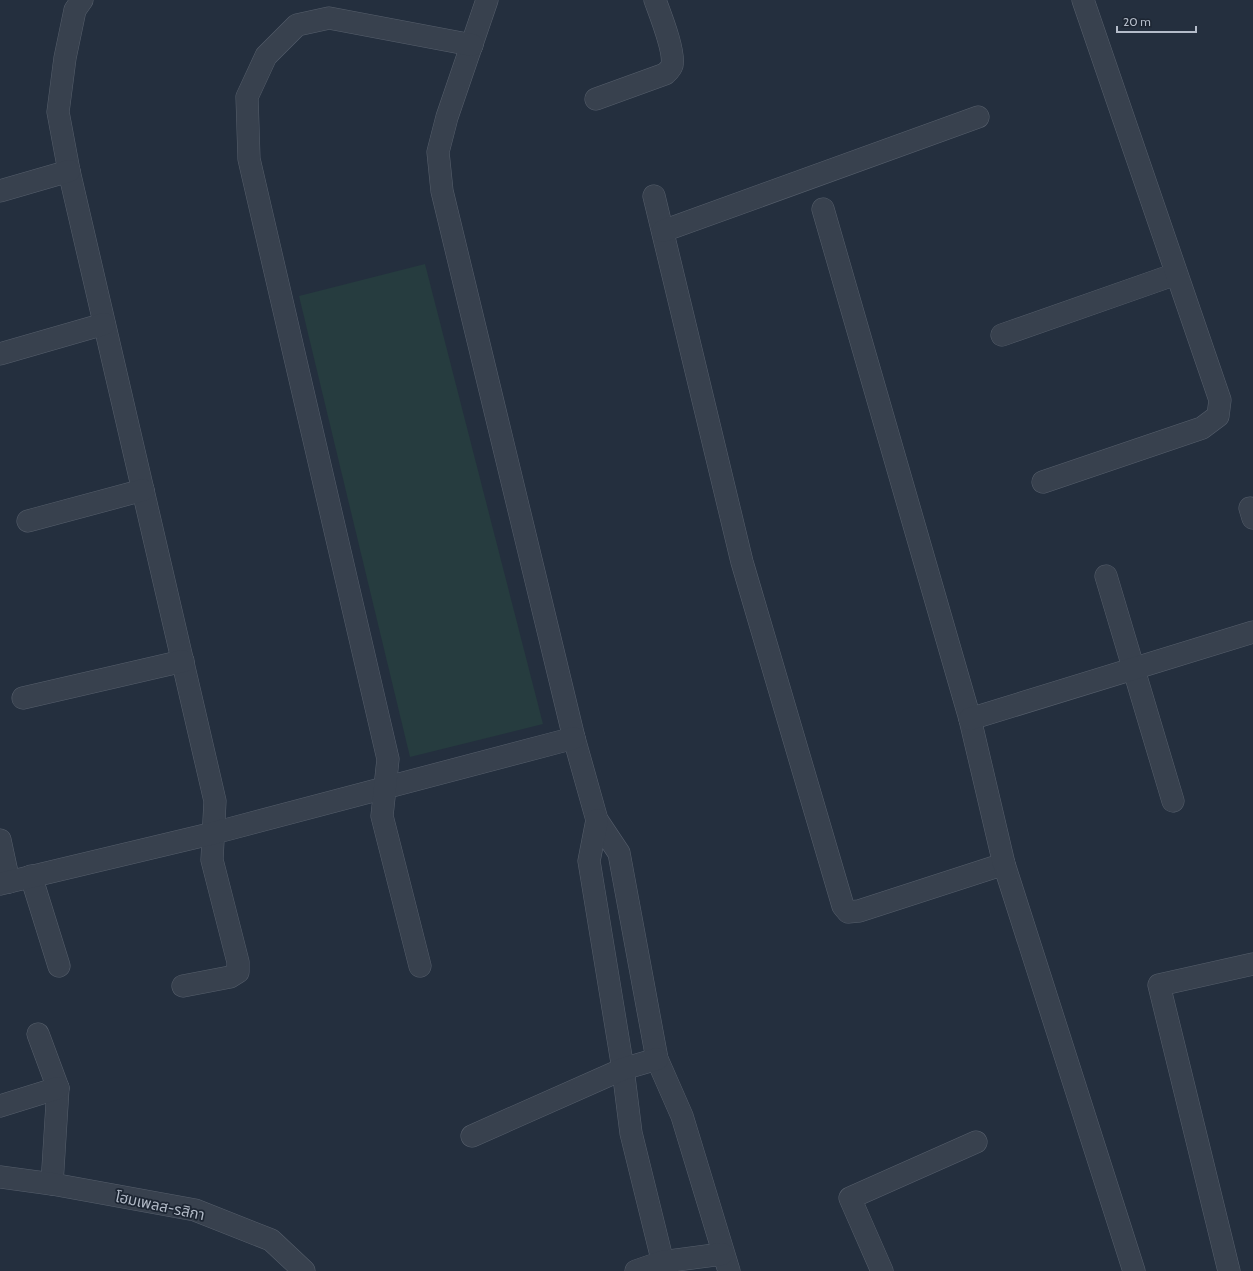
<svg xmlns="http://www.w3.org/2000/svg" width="1253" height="1271" font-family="Cabin,'Noto Sans Thai',sans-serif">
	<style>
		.green { fill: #263c3f }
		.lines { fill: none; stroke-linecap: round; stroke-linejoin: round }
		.minor-casing { stroke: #565f6c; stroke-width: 23 }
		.minor { stroke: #38414e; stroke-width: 22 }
		.labels { text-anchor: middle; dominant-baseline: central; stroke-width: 3.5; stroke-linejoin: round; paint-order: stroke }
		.street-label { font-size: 15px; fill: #b4bcc9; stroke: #1d2633 }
	</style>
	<rect width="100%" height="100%" fill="#242f3e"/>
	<path class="green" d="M425 264 543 724 410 757 299 296Z"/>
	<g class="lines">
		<g class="minor-casing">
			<g id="minor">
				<path d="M82 0 75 10 65 58 58 112 69 171 215 801 212 860 238 962V972L230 977 183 986"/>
				<path d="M487 0 447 117 438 152 442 191 574 738 597 820 619 853 657 1059 682 1116 729 1271"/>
				<path d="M596 99 665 74C667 72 671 69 672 65 675 51 660 14 655 0"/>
				<path d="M0 191 69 171"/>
				<path d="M654 196 742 562 843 906 848 912 859 911 1004 864"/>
				<path d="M823 209 970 719 1004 864 1134 1271"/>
				<path d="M663 231 978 117"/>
				<path d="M1002 335 1176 274"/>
				<path d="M0 354 104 324"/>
				<path d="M1043 482 1202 428 1218 416 1220 400 1083 0"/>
				<path d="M1250 508 1253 518"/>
				<path d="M28 521 143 490"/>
				<path d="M1106 576 1173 801"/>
				<path d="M23 698 183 661"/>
				<path d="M970 719 1253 632"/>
				<path d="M597 820 589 861 623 1069 631 1133 665 1271"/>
				<path d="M0 840 9 882"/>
				<path d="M31 876 59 966"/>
				<path d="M0 884 214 833 574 738"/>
				<path d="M420 966 382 816 388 759 249 159 247 97 266 56 297 25 329 18 472 45"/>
				<path d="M38 1034 58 1088 52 1184"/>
				<path d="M0 1106 58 1088"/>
				<path d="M472 1136 623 1069 657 1059"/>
				<path d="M0 1177 52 1184 195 1210 271 1240 304 1271"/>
				<path d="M636 1271 662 1262 722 1254"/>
				<path d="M882 1271 850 1198 976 1142"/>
				<path d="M1229 1271 1159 985 1253 964"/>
			</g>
		</g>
		<use href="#minor" class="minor"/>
	</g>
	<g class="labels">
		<g class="street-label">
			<text transform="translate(160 1206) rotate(12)">โฮมเพลส-รสิกา</text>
		</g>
	</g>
	<path d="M1117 26v6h79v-6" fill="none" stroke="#b4bcc9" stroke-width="2"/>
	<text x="1123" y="26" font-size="12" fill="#b4bcc9" stroke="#1d2633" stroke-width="3" paint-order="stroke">20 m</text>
</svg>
